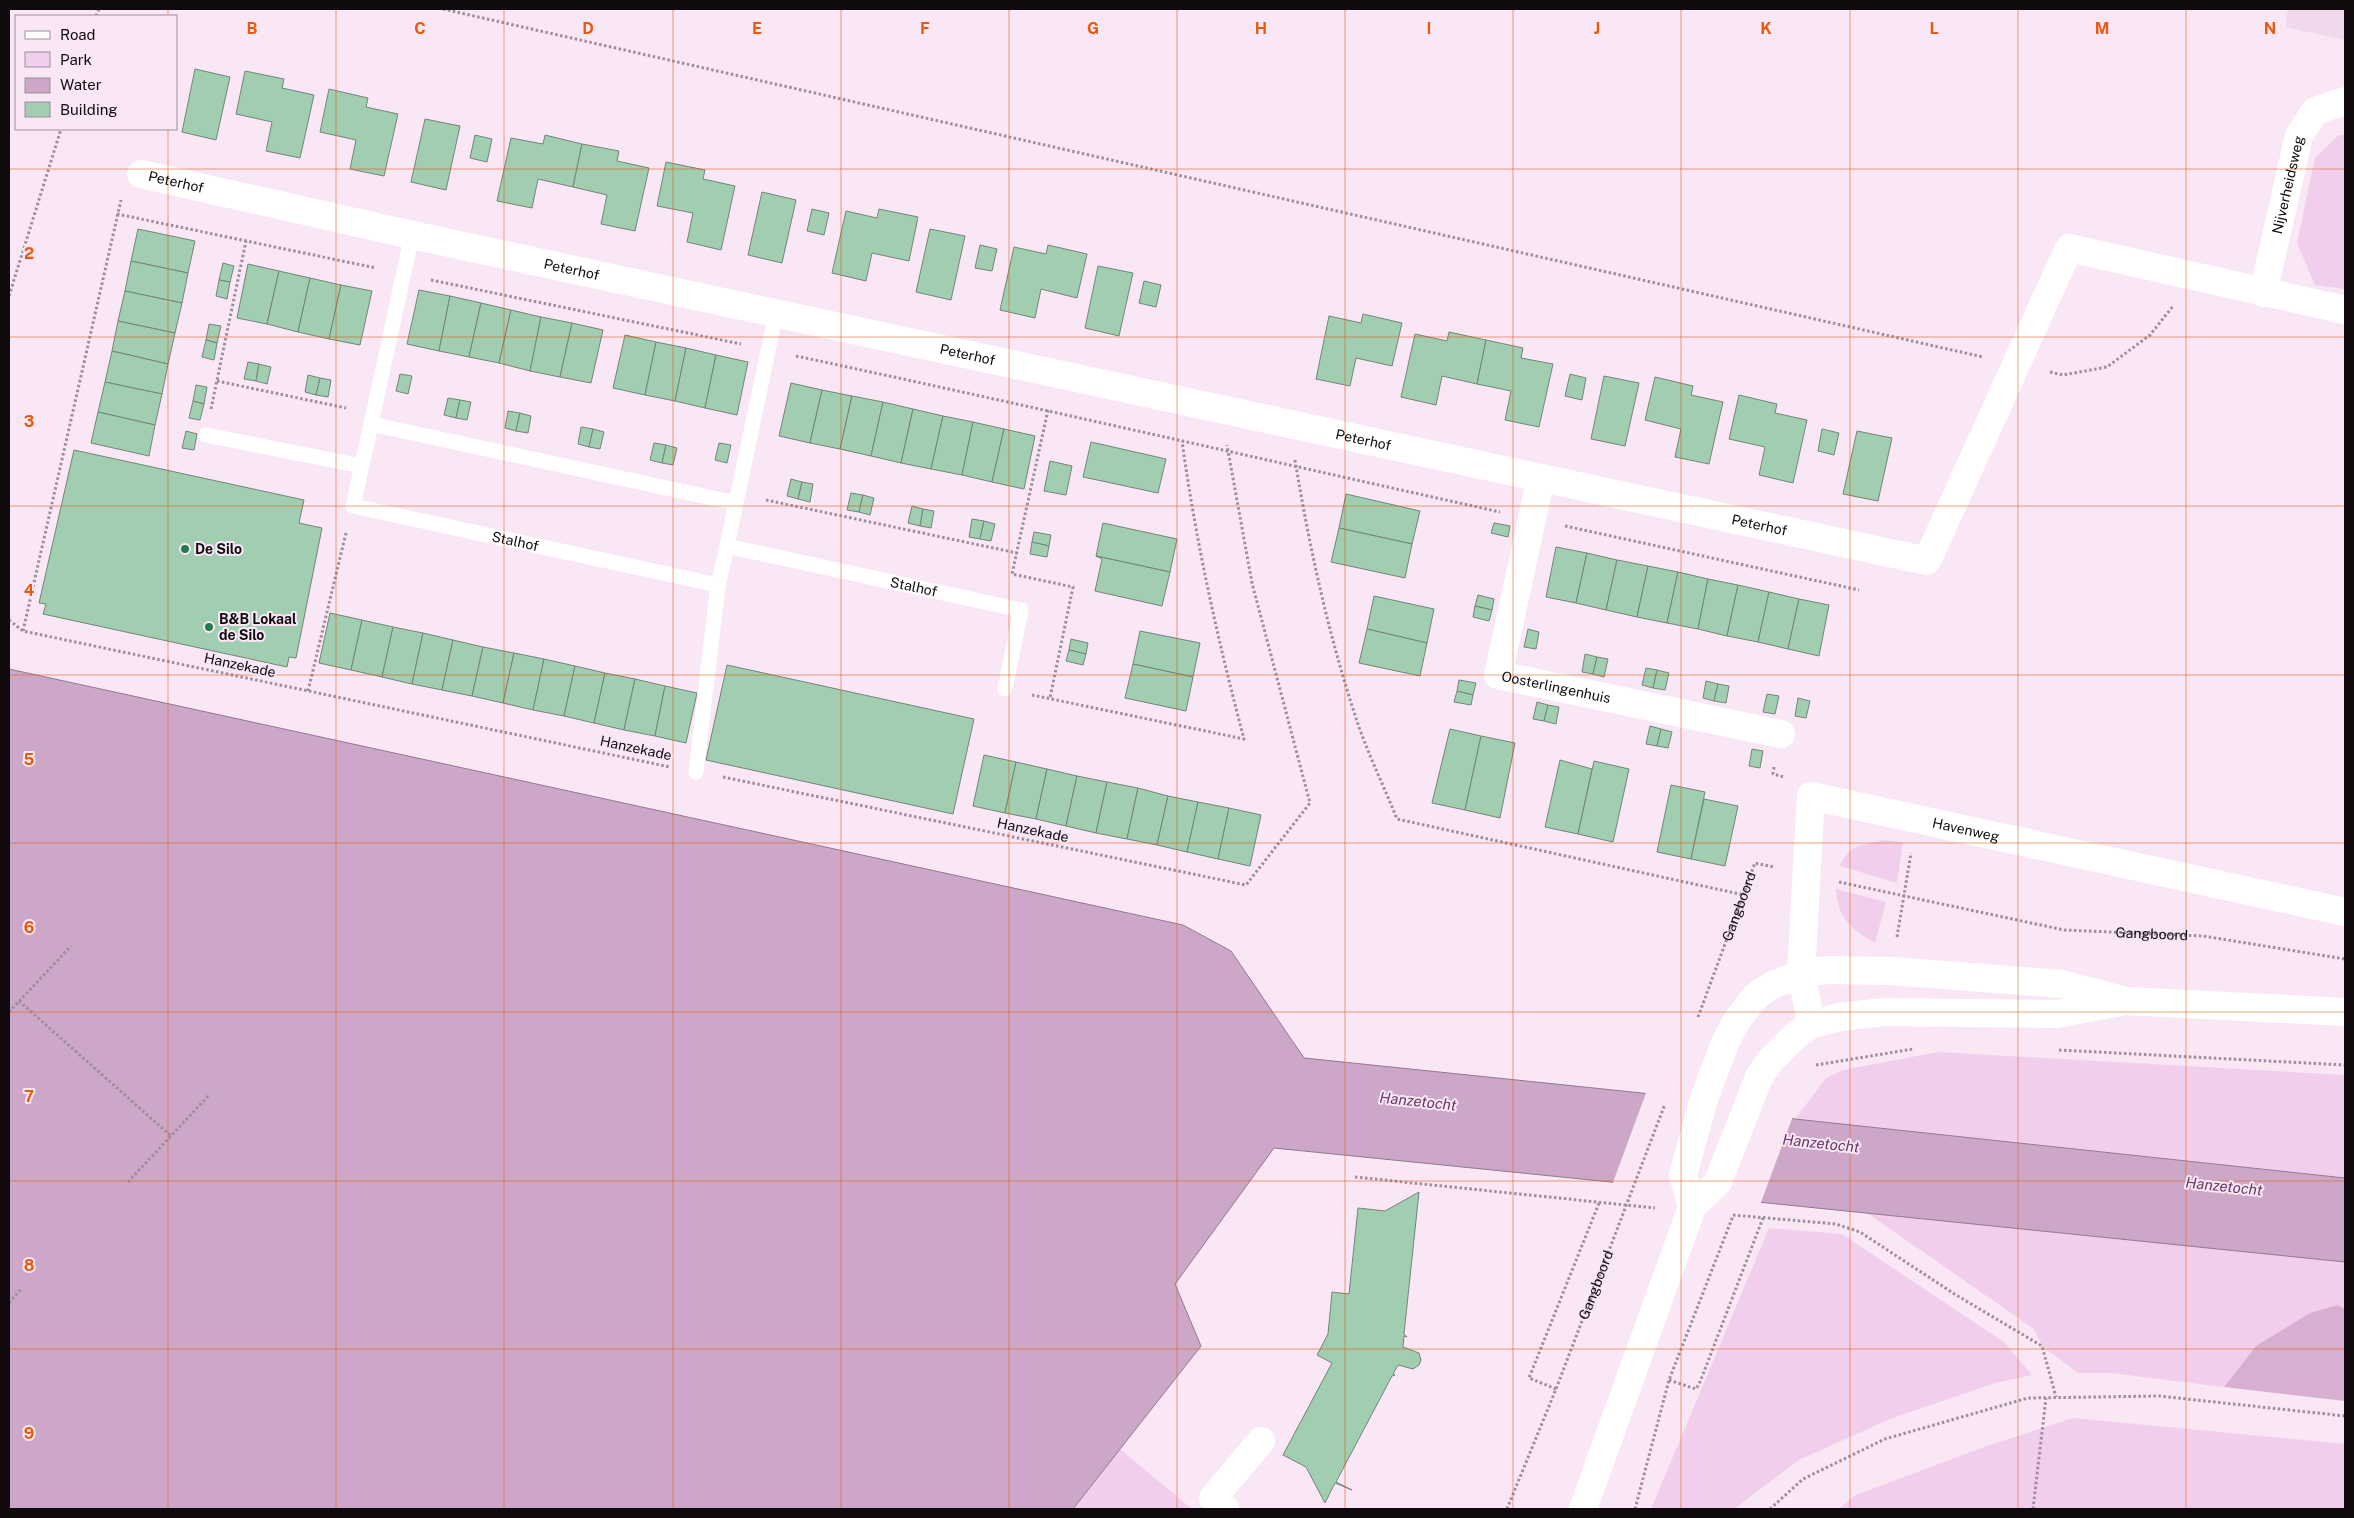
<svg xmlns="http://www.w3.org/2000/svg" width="2354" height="1518" font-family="'Public Sans',sans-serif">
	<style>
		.built { fill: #f0d9ec }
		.green { fill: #f1cfec }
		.forest { fill: #d7b0d1 }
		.water { fill: #cca7c7; stroke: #947890 }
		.pier { fill: #f9e7f6 }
		.building { fill: #a1cdb0; stroke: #738579 }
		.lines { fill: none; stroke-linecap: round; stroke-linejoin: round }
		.path { stroke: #9c8f9a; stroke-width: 3; stroke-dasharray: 2.5 2.5; stroke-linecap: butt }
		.lane { stroke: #fff; stroke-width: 15 }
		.street { stroke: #fff; stroke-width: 28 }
		.secondary { stroke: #fff; stroke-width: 28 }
		.grid { fill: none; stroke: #e8590c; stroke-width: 1; stroke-opacity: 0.55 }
		.poi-dot { fill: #277c4f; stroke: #f9e7f6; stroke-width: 2 }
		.labels { text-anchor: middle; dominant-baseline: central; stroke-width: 4; stroke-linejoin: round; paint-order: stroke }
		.street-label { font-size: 14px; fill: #100a0f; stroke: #f9e7f6 }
		.poi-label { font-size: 14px; font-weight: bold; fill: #100a0f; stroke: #f9e7f6; text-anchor: start }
		.water-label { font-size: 15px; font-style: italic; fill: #673762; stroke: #f9e7f6 }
		.grid-label { font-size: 16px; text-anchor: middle; font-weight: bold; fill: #e8590c; stroke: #f9e7f6; stroke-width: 4; stroke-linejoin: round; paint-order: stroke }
	</style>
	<rect width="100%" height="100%" fill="#f9e7f6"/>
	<path class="built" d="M2288 9H2345V40L2285 27Z"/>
	<g class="green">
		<path d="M2339 135H2345V289L2315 285 2297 243 2315 158Z"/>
		<path d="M1885 840 1903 842 1897 883 1840 866C1849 845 1863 844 1885 840Z"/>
		<path d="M1836 889 1886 902 1875 943C1851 929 1838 919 1836 889Z"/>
		<path d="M1938 1052 2345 1075V1178L1795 1119 1826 1078 1843 1070Z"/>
		<path d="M1867 1213 2345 1262V1309L2338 1305 2256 1346 2224 1387 2111 1373H2078L2042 1346 2034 1329Z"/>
		<path d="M1769 1228 1842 1234 2004 1342 2032 1375 1995 1383 1890 1419 1799 1460 1734 1509H1651Z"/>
		<path d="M2073 1418 2345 1444V1509H1838L1856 1495 1984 1447Z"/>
		<path d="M1120 1449 1192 1509H1073Z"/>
	</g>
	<path class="forest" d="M2338 1305 2345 1309V1401L2224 1387 2256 1346 2310 1313Z"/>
	<path class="water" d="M9 669 1183 925 1231 951 1304 1058 1642 1093 1795 1119 2345 1178V1262L1660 1192 1611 1182 1274 1148 1175 1284 1201 1346 1073 1509H9Z"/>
	<path class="pier" d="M1646 1093 1695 1098 1754 1111 1793 1116 1760 1205 1659 1195 1612 1185Z"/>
	<g class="building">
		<path d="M195 69 230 77 216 140 182 132Z"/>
		<path d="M245 71 284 79 282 88 314 95 300 158 266 151 272 122 236 114Z"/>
		<path d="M329 89 368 98 366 107 398 114 384 176 350 169 356 140 320 132Z"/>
		<path d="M425 119 460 126 446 190 411 182Z"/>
		<path d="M475 135 492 139 487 162 470 158Z"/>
		<path d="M545 135 582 144 573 187 538 179 532 208 497 201 511 138 543 144Z"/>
		<path d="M582 144 619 151 617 161 649 168 635 231 601 224 607 195 573 187Z"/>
		<path d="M666 162 705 170 703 179 735 186 721 250 687 242 693 213 657 206Z"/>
		<path d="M762 192 796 200 782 263 748 255Z"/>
		<path d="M812 209 829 213 824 235 807 231Z"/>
		<path d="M879 209 918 217 909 261 872 253 866 281 832 273 846 211 877 218Z"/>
		<path d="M138 229 195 241 188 273 131 261Z"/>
		<path d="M930 229 965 236 951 300 916 292Z"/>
		<path d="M980 245 997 249 992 271 975 268Z"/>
		<path d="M1048 245 1087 254 1077 298 1041 289 1035 318 1000 310 1014 247 1046 254Z"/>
		<path d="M131 261 188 273 182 303 125 291Z"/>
		<path d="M223 263 234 266 230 282 219 280Z"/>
		<path d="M248 264 279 271 267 324 237 318Z"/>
		<path d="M1098 266 1133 273 1119 336 1085 328Z"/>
		<path d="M279 271 310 278 298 332 267 324Z"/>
		<path d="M310 278 341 285 329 339 298 332Z"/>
		<path d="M219 280 230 282 227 299 216 296Z"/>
		<path d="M1144 281 1161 285 1156 307 1139 303Z"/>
		<path d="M341 285 372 291 360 345 329 339Z"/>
		<path d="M419 290 450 296 439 351 407 344Z"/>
		<path d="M125 291 182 303 175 333 118 321Z"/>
		<path d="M450 296 481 303 469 357 439 351Z"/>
		<path d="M481 303 511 310 499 363 469 357Z"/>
		<path d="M511 310 541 317 530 371 499 363Z"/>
		<path d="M1363 314 1402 323 1392 366 1356 358 1350 386 1316 379 1329 316 1361 323Z"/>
		<path d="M541 317 572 323 560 377 530 371Z"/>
		<path d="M118 321 175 333 168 364 112 351Z"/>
		<path d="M572 323 603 330 591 383 560 377Z"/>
		<path d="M209 324 221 326 217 343 206 340Z"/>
		<path d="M1449 332 1486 340 1477 384 1442 376 1436 405 1401 397 1415 334 1447 341Z"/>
		<path d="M625 335 656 342 645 395 613 388Z"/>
		<path d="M206 340 217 343 214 360 202 357Z"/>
		<path d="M1486 340 1523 348 1521 358 1553 364 1539 427 1505 420 1511 391 1477 384Z"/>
		<path d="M656 342 686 348 675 401 645 395Z"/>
		<path d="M686 348 716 355 705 408 675 401Z"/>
		<path d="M112 351 168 364 162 394 105 382Z"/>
		<path d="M716 355 748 362 737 415 705 408Z"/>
		<path d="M248 362 259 364 256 381 244 379Z"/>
		<path d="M259 364 271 367 267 384 256 381Z"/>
		<path d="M400 374 412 376 408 394 396 391Z"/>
		<path d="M1570 374 1586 378 1582 400 1565 396Z"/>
		<path d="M308 375 320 378 316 395 305 392Z"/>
		<path d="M1604 376 1639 383 1625 446 1591 439Z"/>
		<path d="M1655 377 1693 386 1691 395 1723 402 1709 464 1675 457 1681 429 1645 420Z"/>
		<path d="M320 378 331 380 328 397 316 395Z"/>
		<path d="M105 382 162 394 155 425 98 412Z"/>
		<path d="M791 383 822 390 810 443 779 436Z"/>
		<path d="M196 385 207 387 204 404 193 401Z"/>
		<path d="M822 390 852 396 840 449 810 443Z"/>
		<path d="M1739 395 1777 404 1775 413 1807 420 1793 483 1759 475 1765 447 1729 439Z"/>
		<path d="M852 396 883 402 871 456 840 449Z"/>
		<path d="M448 398 460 400 456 418 444 415Z"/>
		<path d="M460 400 471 402 467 420 456 418Z"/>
		<path d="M193 401 204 404 200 420 189 418Z"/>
		<path d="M883 402 913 409 901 463 871 456Z"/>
		<path d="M913 409 943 416 931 469 901 463Z"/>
		<path d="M508 411 520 413 516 431 505 428Z"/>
		<path d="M98 412 155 425 149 456 91 443Z"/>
		<path d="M520 413 531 416 528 433 516 431Z"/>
		<path d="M943 416 973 422 962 475 931 469Z"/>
		<path d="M973 422 1004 429 992 482 962 475Z"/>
		<path d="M581 427 593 429 589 447 578 444Z"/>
		<path d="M593 429 604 432 600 449 589 447Z"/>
		<path d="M1004 429 1035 436 1024 489 992 482Z"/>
		<path d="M1822 429 1839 433 1834 455 1818 451Z"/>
		<path d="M186 431 197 434 194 450 182 448Z"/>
		<path d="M1857 431 1892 438 1878 501 1843 494Z"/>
		<path d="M1091 442 1166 459 1158 493 1083 477Z"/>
		<path d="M654 443 666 445 662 463 650 460Z"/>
		<path d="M719 443 731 445 727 463 715 460Z"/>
		<path d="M666 445 677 448 673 465 662 463Z"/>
		<path d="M74 450 304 500 299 523 322 528 296 658 289 657 287 667 43 614 46 604 39 603Z"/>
		<path d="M1050 461 1072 466 1066 495 1044 491Z"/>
		<path d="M791 479 802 482 798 499 787 496Z"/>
		<path d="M802 482 813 484 810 502 798 499Z"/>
		<path d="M851 493 863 495 859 512 847 510Z"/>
		<path d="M1346 494 1420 511 1412 544 1339 528Z"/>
		<path d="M863 495 874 498 870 515 859 512Z"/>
		<path d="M912 506 923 509 920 526 908 523Z"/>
		<path d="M923 509 934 511 931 528 920 526Z"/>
		<path d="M972 519 984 521 980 539 969 537Z"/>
		<path d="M984 521 995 524 991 541 980 539Z"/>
		<path d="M1103 523 1177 539 1170 572 1096 556Z"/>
		<path d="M1494 523 1510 526 1508 537 1491 533Z"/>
		<path d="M1339 528 1412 544 1405 578 1331 562Z"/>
		<path d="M1034 532 1051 535 1049 546 1032 542Z"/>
		<path d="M1032 542 1049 546 1047 557 1030 554Z"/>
		<path d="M1556 547 1587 553 1576 603 1546 597Z"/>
		<path d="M1587 553 1617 560 1606 610 1576 603Z"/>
		<path d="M1096 556 1170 572 1162 606 1095 591 1102 559Z"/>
		<path d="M1617 560 1648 566 1637 617 1606 610Z"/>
		<path d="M1648 566 1678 572 1667 623 1637 617Z"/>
		<path d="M1678 572 1708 579 1698 629 1667 623Z"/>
		<path d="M1708 579 1738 585 1727 636 1698 629Z"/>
		<path d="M1738 585 1769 592 1758 642 1727 636Z"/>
		<path d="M1769 592 1799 599 1788 649 1758 642Z"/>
		<path d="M1478 595 1494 599 1492 610 1475 606Z"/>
		<path d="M1374 596 1434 609 1427 643 1367 629Z"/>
		<path d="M1799 599 1829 605 1819 656 1788 649Z"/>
		<path d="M1475 606 1492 610 1489 621 1473 617Z"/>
		<path d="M330 613 362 620 351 670 319 663Z"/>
		<path d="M362 620 393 627 382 677 351 670Z"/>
		<path d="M393 627 423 633 412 684 382 677Z"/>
		<path d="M1367 629 1427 643 1420 676 1359 663Z"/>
		<path d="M1528 629 1539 632 1536 649 1524 647Z"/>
		<path d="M1140 631 1200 643 1193 677 1133 664Z"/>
		<path d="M423 633 453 640 442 690 412 684Z"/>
		<path d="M1071 639 1088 643 1086 654 1069 650Z"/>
		<path d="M453 640 483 647 472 696 442 690Z"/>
		<path d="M483 647 514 653 503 703 472 696Z"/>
		<path d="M1069 650 1086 654 1083 665 1066 661Z"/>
		<path d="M514 653 544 659 533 710 503 703Z"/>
		<path d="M1585 654 1597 657 1593 674 1582 672Z"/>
		<path d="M1597 657 1608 659 1604 677 1593 674Z"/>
		<path d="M544 659 575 666 564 716 533 710Z"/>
		<path d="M1133 664 1193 677 1186 711 1125 698Z"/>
		<path d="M727 665 974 719 953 814 706 760Z"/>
		<path d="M575 666 605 673 594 723 564 716Z"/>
		<path d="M1646 668 1657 670 1653 688 1642 685Z"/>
		<path d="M1657 670 1669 673 1665 690 1653 688Z"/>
		<path d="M605 673 635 679 624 730 594 723Z"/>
		<path d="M635 679 665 686 655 736 624 730Z"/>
		<path d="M1459 680 1476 683 1473 695 1457 691Z"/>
		<path d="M1706 681 1718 684 1714 701 1703 698Z"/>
		<path d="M1718 684 1729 686 1726 703 1714 701Z"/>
		<path d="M665 686 697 693 686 743 655 736Z"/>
		<path d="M1457 691 1473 695 1471 705 1454 702Z"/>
		<path d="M1767 694 1779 696 1775 714 1763 712Z"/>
		<path d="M1798 698 1810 701 1806 718 1795 716Z"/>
		<path d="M1537 702 1548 705 1544 721 1533 719Z"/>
		<path d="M1548 705 1559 707 1556 724 1544 721Z"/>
		<path d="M1650 726 1661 729 1657 746 1646 744Z"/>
		<path d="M1450 729 1481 736 1465 810 1432 803Z"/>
		<path d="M1661 729 1672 732 1668 748 1657 746Z"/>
		<path d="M1481 736 1515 743 1500 818 1465 810Z"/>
		<path d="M1752 749 1763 751 1760 768 1749 766Z"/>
		<path d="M984 755 1016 762 1005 813 973 806Z"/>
		<path d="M1560 760 1592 769 1578 834 1545 827Z"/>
		<path d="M1594 761 1629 769 1613 842 1578 834Z"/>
		<path d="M1016 762 1047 769 1036 819 1005 813Z"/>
		<path d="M1047 769 1077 776 1066 826 1036 819Z"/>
		<path d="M1077 776 1107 782 1096 833 1066 826Z"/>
		<path d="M1107 782 1138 788 1127 839 1096 833Z"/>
		<path d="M1671 785 1705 792 1691 859 1657 852Z"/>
		<path d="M1138 788 1168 796 1157 845 1127 839Z"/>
		<path d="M1168 796 1198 802 1187 852 1157 845Z"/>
		<path d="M1704 799 1738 806 1725 866 1691 859Z"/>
		<path d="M1198 802 1229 808 1218 859 1187 852Z"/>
		<path d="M1229 808 1261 815 1250 866 1218 859Z"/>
		<path d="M1419 1192 1404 1334 1407 1337 1404 1336 1403 1347 1419 1353 1421 1360 1419 1365 1413 1369 1398 1365 1393 1374 1395 1375 1392 1376 1336 1482 1352 1490 1335 1483 1325 1503 1306 1467 1283 1455 1332 1363 1317 1355 1328 1334 1332 1292 1349 1294 1358 1208 1385 1211Z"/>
	</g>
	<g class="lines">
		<g class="path">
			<path d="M443 9 1983 357"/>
			<path d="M96 16 99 9"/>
			<path d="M117 214 376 268"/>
			<path d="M431 280 741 344"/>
			<path d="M9 296 61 129"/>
			<path d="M796 356C1031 406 1265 460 1500 512"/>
			<path d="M2050 372 2063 375 2107 367 2150 335 2173 306"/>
			<path d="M217 381 346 408"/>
			<path d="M211 409 246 241"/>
			<path d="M1048 410 1012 574 1073 587 1050 698"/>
			<path d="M1295 460C1310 551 1330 642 1360 730 1371 760 1385 789 1397 819L1744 895"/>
			<path d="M766 500 1017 553"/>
			<path d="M1565 526 1859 590"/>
			<path d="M9 620 23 631 670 767"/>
			<path d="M23 631 121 200"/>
			<path d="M308 691 346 533"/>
			<path d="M1032 695 1244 739C1218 641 1196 543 1182 441"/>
			<path d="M1774 767 1773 774 1784 777"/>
			<path d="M723 777 1246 885 1310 803 1252 583 1227 445"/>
			<path id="s1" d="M1839 882 2064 930 2203 936 2345 959"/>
			<path d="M1897 937 1911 853"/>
			<path d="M19 1001 171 1136"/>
			<path d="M9 1012 71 946"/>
			<path id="s2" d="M1698 1017 1755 863 1774 867"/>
			<path d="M2059 1050 2345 1065"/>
			<path d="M1816 1065 1913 1049"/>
			<path d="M1355 1177 1655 1208"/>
			<path d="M128 1182 210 1094"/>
			<path d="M1733 1215 1836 1224 1860 1232 1956 1295 2042 1346 2056 1397"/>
			<path d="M9 1303 22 1288"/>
			<path d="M1669 1380 1696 1389 1700 1382 1763 1218"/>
			<path d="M1556 1389 1529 1378 1599 1203"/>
			<path id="s3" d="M1507 1509 1556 1389 1665 1104"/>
			<path d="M1635 1509 1669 1380 1733 1216"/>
			<path d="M1770 1509 1803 1479 1885 1439 2028 1398 2159 1396 2345 1416"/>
			<path d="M2033 1509 2046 1398"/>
		</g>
		<g class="lane">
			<path d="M412 235 371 424 736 503 776 313"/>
			<path id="s4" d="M371 424 353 506 718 585"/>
			<path d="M206 435 362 466"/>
			<path id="s5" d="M736 503 727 546 1021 610 1005 689"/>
			<path d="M696 772 718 585 727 546"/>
		</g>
		<g class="street">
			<path id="s6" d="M141 174 412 235 1927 561 2069 248 2345 310"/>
			<path id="s7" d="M2263 293 2299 136 2315 111 2345 101"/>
			<path id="s8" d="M1541 478 1498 675 1781 734"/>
			<path id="s9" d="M1812 1024 1801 974 1811 796 2345 912"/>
			<path d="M1225 1509 1213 1498 1261 1441"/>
		</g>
		<g class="secondary">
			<path d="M1692 1207 1683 1175 1704 1099 1725 1043 1737 1020 1756 996 1772 985 1801 974 1827 970 1891 971 2062 984 2126 1001 2345 1012"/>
			<path d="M1583 1509 1692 1207 1718 1182 1759 1077 1770 1061 1796 1035 1812 1024 1840 1017 1883 1012 2056 1014 2126 1001"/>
		</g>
	</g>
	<path class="grid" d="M168 9V16M336 9V1509M504 9V1509M673 9V1509M841 9V1509M1009 9V1509M1177 9V1509M1345 9V1509M1513 9V1509M1681 9V1509M1850 9V1509M2018 9V1509M2186 9V1509M168 129V1509M9 169H2345M9 337H2345M9 506H2345M9 675H2345M9 843H2345M9 1012H2345M9 1181H2345M9 1349H2345"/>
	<g class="poi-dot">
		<circle cx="185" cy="549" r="5"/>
		<circle cx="209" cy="627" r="5"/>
	</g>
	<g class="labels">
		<g class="street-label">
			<text stroke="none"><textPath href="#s6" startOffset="36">Peterhof</textPath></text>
			<text stroke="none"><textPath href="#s7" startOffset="111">Nijverheidsweg</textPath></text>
			<text stroke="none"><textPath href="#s6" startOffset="441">Peterhof</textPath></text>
			<text stroke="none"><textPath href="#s6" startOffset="846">Peterhof</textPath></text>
			<text stroke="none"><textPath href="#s6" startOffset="1251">Peterhof</textPath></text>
			<text stroke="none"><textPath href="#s6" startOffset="1656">Peterhof</textPath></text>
			<text stroke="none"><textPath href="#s4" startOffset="250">Stalhof</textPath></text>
			<text stroke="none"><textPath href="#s5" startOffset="235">Stalhof</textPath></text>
			<text transform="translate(240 665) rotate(12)">Hanzekade</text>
			<text stroke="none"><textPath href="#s8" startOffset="261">Oosterlingenhuis</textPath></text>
			<text transform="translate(636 748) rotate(12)">Hanzekade</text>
			<text stroke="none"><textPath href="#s9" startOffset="388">Havenweg</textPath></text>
			<text transform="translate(1033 830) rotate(12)">Hanzekade</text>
			<text stroke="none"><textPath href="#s2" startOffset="118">Gangboord</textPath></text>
			<text stroke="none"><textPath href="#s1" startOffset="318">Gangboord</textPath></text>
			<text stroke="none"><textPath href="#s3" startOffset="241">Gangboord</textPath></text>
		</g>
		<g class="poi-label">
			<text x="195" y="549">De Silo</text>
			<text x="219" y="619">B&amp;B Lokaal<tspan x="219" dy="16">de Silo</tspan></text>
		</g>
		<g class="water-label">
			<text transform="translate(1418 1101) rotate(6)">Hanzetocht</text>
			<text transform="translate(1821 1143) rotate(6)">Hanzetocht</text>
			<text transform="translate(2224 1186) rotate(6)">Hanzetocht</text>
		</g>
	</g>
	<g class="grid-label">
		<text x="252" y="34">B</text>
		<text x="420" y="34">C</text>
		<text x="588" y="34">D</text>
		<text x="757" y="34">E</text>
		<text x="925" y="34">F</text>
		<text x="1093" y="34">G</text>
		<text x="1261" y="34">H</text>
		<text x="1429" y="34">I</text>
		<text x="1597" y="34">J</text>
		<text x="1766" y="34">K</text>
		<text x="1934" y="34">L</text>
		<text x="2102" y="34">M</text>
		<text x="2270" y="34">N</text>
		<text x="29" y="259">2</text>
		<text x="29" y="427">3</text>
		<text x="29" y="596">4</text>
		<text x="29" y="765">5</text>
		<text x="29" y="933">6</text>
		<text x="29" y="1102">7</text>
		<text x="29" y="1271">8</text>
		<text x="29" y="1439">9</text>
	</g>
	<rect width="2354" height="1518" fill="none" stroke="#100a0f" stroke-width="20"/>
	<rect x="15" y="15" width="162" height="115" fill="#f9e7f6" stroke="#9c8f9a"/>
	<rect x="25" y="31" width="25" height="8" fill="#ffffff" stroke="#9c8f9a"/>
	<text x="60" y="40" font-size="15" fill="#100a0f">Road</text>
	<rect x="25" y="52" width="25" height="15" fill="#f1cfec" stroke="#9c8f9a"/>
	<text x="60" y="65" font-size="15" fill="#100a0f">Park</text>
	<rect x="25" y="78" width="25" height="15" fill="#cca7c7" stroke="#9c8f9a"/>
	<text x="60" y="90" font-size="15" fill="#100a0f">Water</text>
	<rect x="25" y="102" width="25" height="15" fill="#a1cdb0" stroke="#9c8f9a"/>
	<text x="60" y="115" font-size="15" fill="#100a0f">Building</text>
</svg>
